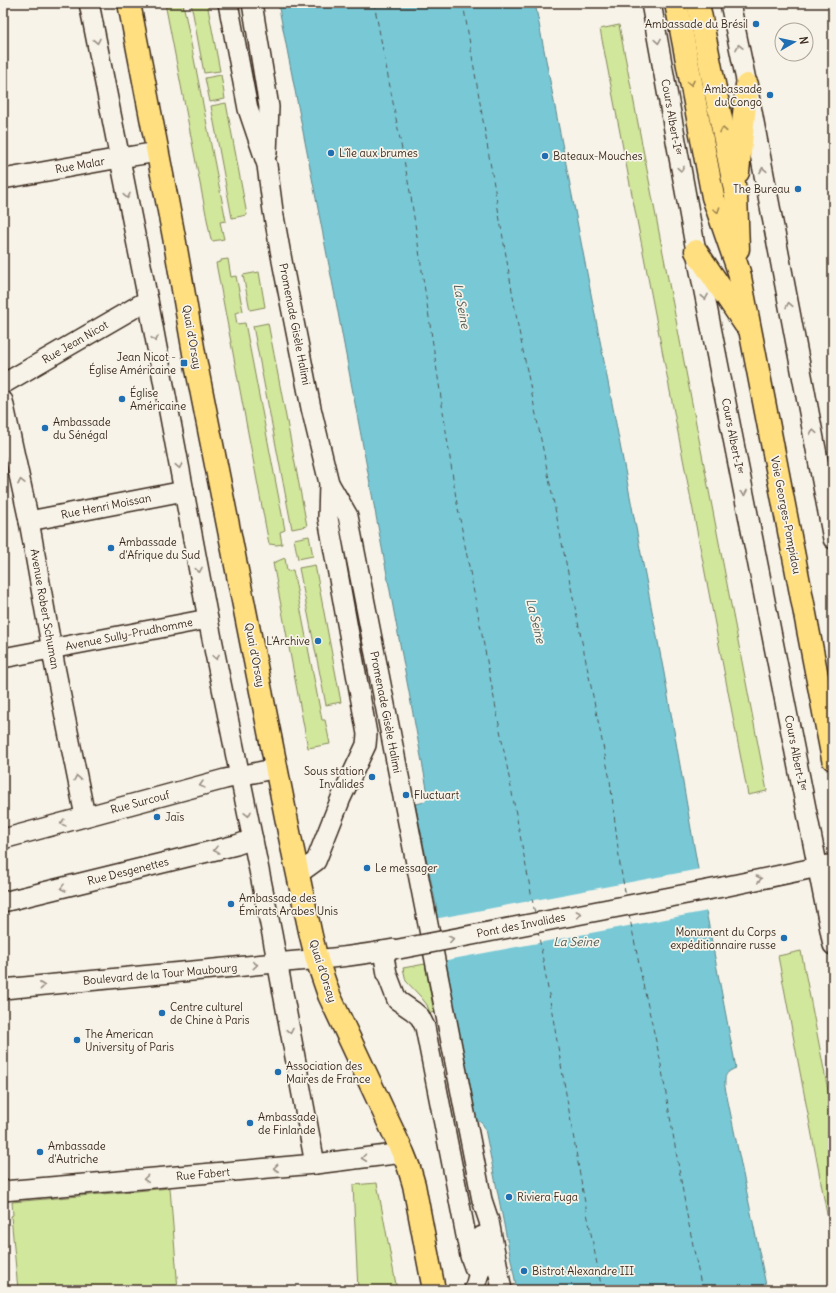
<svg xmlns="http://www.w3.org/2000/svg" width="836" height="1293" font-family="Delius,sans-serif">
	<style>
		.green { fill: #d1e79c; stroke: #86885d }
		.water { fill: #79c8d6; stroke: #60898c }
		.pier { fill: #f7f3e8 }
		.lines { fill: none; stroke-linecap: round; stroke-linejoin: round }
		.ferry { stroke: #4e5955; stroke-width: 1; stroke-dasharray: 5 4; stroke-linecap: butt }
		.minor-casing { stroke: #3b2a1e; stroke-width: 22 }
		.major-casing { stroke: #3b2a1e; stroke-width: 25 }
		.minor { stroke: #f7f3e8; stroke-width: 19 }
		.major { stroke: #ffdf80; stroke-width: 22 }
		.minor-bridge-casing { stroke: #3b2a1e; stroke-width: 22; stroke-linecap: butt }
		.minor-bridge { stroke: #f7f3e8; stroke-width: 19 }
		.oneway { stroke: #998e83 }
		.oneway2 { stroke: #9d844f }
		.poi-dot { fill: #1f6fb2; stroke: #f7f3e8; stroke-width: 1.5 }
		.labels { text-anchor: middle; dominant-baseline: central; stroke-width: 3.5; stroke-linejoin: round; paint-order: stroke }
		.poi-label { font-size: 11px; fill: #3b2a1e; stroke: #f7f3e8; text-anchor: start }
		.street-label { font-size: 11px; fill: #3b2a1e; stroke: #f7f3e8 }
		.water-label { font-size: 12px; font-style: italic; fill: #4e5955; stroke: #f7f3e8 }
	</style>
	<rect width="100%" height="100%" fill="#f7f3e8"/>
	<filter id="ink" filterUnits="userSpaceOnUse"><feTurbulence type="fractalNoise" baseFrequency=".025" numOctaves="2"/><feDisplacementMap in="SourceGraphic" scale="8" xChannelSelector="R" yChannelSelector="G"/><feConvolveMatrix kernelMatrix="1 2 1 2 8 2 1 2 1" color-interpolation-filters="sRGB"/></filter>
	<g filter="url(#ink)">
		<g class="green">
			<path d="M165 3H183L226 221 220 222 224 239 213 241 211 240Z"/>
			<path d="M191 3H207L220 71 204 73Z"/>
			<path d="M619 25 767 791 748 795 600 29Z"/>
			<path d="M221 75 225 99 210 102 205 78Z"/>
			<path d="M226 103 247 215 232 218 211 106Z"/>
			<path d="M228 259 231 277 236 276 243 311 235 313 237 324 245 323 285 530 280 532 282 544 277 545 269 544 216 263 221 262V260Z"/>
			<path d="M259 272 265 307 250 310 243 275Z"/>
			<path d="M268 323 307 526 292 529 253 326Z"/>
			<path d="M309 536 313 556 298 559 294 539Z"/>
			<path d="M285 558 287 571 293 570 322 720H325L330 744 308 748 273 563Z"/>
			<path d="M315 565 341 702 326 705 299 568Z"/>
			<path d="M801 951 833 1116V1246L778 956Z"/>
			<path d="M425 964 434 1012 430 1013 427 1005 421 997 406 981 403 968Z"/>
			<path d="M377 1183 397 1290H358L353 1185Z"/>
			<path d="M170 1188 178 1290H18L11 1216 13 1215 12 1202Z"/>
		</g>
		<path class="water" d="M278 3H535L664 673 698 869 736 1068C724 1073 725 1076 725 1087L767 1290H517L485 1129C483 1123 480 1121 474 1120L435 912 437 910 415 804C422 803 428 802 428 794L334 291Z"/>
		<path class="pier" d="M700 869 708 911 442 961 434 919Z"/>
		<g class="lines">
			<g class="ferry">
				<path d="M374 3 411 197 456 498 535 914"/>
				<path d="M463 3 518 326 610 780 620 865 626 897"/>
				<path d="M629 914 643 984 660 1059 687 1215 702 1290"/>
				<path d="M538 931 583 1192 602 1290"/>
			</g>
			<g class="minor-casing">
				<g id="minor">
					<path d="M89 3 148 300 208 619 272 934 315 1164"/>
					<path d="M228 3 248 109 267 165 273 211 283 266 311 408 329 483 328 518 367 734 366 745 341 798 316 861 298 874"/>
					<path d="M252 3 269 107 267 153"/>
					<path d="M651 3 696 251 833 945"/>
					<path d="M730 3 747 85 833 539"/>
					<path d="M3 179 120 158 158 152"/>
					<path d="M3 384 148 300"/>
					<path d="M3 401 29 521 55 667 85 816"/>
					<path d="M329 483 348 516 482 1200 489 1221 502 1290"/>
					<path d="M29 521 184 491"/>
					<path d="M3 658 208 619"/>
					<path d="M3 839 225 779 277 768"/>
					<path d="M723 887 833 864"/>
					<path d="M3 902 236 845 253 839"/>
					<path d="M383 951 387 974 397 1000 413 1011 420 1017 425 1027 470 1256 474 1267 479 1273C486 1262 484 1248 482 1236"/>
					<path d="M3 989 297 961C330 959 362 955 394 949"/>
					<path d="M3 1191 315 1164 403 1153"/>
					<path d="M474 1290 479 1273"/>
				</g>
			</g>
			<g class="major-casing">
				<g id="major">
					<path d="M129 3 174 237 195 359 290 837 311 936 317 960 329 995 403 1153 409 1168 414 1185 434 1290"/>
					<path d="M676 3 713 197 739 272 833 759"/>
					<path d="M698 3 736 195 738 249"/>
					<path d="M738 172 747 85"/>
					<path d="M696 251 745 324"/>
				</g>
			</g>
			<use href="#minor" class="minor"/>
			<use href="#major" class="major"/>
			<g class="minor-bridge-casing">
				<path id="minor-bridge" d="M399 949 723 887"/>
			</g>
			<use href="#minor-bridge" class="minor-bridge"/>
		</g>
		<defs><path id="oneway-chevron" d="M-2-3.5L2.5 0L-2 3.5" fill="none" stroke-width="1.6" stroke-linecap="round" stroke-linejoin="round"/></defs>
		<g class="oneway">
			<use href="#oneway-chevron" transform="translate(97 41) rotate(79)"/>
			<use href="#oneway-chevron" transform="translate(658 41) rotate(80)"/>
			<use href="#oneway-chevron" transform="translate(739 47) rotate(-102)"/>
			<use href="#oneway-chevron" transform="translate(681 169) rotate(80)"/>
			<use href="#oneway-chevron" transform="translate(763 170) rotate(-101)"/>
			<use href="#oneway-chevron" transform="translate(127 196) rotate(79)"/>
			<use href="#oneway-chevron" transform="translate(705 297) rotate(79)"/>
			<use href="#oneway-chevron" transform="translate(789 305) rotate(-101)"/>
			<use href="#oneway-chevron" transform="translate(155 339) rotate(79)"/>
			<use href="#oneway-chevron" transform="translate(813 432) rotate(-101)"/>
			<use href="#oneway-chevron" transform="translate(179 466) rotate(79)"/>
			<use href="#oneway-chevron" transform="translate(21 482) rotate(-102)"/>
			<use href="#oneway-chevron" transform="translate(744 493) rotate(79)"/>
			<use href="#oneway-chevron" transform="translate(199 570) rotate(80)"/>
			<use href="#oneway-chevron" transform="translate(216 657) rotate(79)"/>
			<use href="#oneway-chevron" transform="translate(77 778) rotate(-101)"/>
			<use href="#oneway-chevron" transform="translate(202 785) rotate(165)"/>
			<use href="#oneway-chevron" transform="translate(248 814) rotate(78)"/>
			<use href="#oneway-chevron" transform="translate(63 823) rotate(165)"/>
			<use href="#oneway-chevron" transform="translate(216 850) rotate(166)"/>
			<use href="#oneway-chevron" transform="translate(759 879) rotate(-11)"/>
			<use href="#oneway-chevron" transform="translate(63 888) rotate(166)"/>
			<use href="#oneway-chevron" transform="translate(579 914) rotate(-11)"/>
			<use href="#oneway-chevron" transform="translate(451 939) rotate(-11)"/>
			<use href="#oneway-chevron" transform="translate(255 965) rotate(-5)"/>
			<use href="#oneway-chevron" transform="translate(42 986) rotate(-6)"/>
			<use href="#oneway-chevron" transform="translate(290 1031) rotate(79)"/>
			<use href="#oneway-chevron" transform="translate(364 1158) rotate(173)"/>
			<use href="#oneway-chevron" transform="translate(276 1168) rotate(175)"/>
			<use href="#oneway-chevron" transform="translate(146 1179) rotate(175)"/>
		</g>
		<g class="oneway2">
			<use href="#oneway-chevron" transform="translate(691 83) rotate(79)"/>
			<use href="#oneway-chevron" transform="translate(723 130) rotate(-101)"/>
			<use href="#oneway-chevron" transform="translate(717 210) rotate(71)"/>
		</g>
	</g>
	<g class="poi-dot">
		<circle cx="756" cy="24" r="4"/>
		<circle cx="770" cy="95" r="4"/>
		<circle cx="331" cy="153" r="4"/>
		<circle cx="545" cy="156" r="4"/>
		<circle cx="798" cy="189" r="4"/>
		<rect x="180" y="359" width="8" height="8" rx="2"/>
		<circle cx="122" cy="399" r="4"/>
		<circle cx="45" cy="428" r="4"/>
		<circle cx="111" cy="548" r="4"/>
		<circle cx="318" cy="641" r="4"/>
		<circle cx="372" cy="777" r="4"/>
		<circle cx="406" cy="795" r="4"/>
		<circle cx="157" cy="817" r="4"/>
		<circle cx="367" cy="868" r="4"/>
		<circle cx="231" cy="904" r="4"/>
		<circle cx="784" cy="938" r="4"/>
		<circle cx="162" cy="1013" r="4"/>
		<circle cx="77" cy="1040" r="4"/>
		<circle cx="278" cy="1072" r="4"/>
		<circle cx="250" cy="1123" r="4"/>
		<circle cx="40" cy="1152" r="4"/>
		<circle cx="509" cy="1197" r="4"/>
		<circle cx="524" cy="1271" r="4"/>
	</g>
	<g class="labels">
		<g class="poi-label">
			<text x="748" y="24" text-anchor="end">Ambassade du Brésil</text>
			<text x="762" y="89" text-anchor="end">Ambassade<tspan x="762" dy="13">du Congo</tspan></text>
			<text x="339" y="153">L'île aux brumes</text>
			<text x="553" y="156">Bateaux-Mouches</text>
			<text x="790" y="189" text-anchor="end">The Bureau</text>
			<text x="176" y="357" text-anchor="end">Jean Nicot -<tspan x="176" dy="13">Église Américaine</tspan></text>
			<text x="130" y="393">Église<tspan x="130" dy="13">Américaine</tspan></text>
			<text x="53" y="422">Ambassade<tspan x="53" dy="13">du Sénégal</tspan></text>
			<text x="119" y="542">Ambassade<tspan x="119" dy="13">d'Afrique du Sud</tspan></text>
			<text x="310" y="641" text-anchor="end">L'Archive</text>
			<text x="364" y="771" text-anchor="end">Sous station<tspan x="364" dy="13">Invalides</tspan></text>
			<text x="414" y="795">Fluctuart</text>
			<text x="165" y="817">Jaïs</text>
			<text x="375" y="868">Le messager</text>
			<text x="239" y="898">Ambassade des<tspan x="239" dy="13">Émirats Arabes Unis</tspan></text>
			<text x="776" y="932" text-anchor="end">Monument du Corps<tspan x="776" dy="13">expéditionnaire russe</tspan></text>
			<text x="170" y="1007">Centre culturel<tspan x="170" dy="13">de Chine à Paris</tspan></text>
			<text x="85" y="1034">The American<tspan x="85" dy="13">University of Paris</tspan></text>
			<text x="286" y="1066">Association des<tspan x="286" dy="13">Maires de France</tspan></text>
			<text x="258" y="1117">Ambassade<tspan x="258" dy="13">de Finlande</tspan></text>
			<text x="48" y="1146">Ambassade<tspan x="48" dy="13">d'Autriche</tspan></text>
			<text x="517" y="1197">Riviera Fuga</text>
			<text x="532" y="1271">Bistrot Alexandre III</text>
		</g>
		<g class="street-label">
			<text transform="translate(672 117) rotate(80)">Cours Albert-Iᵉʳ</text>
			<text transform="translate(80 165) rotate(-10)">Rue Malar</text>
			<text transform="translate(295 324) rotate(79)">Promenade Gisèle Halimi</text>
			<text transform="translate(192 337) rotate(80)">Quai d'Orsay</text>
			<text transform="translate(75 342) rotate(-30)">Rue Jean Nicot</text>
			<text transform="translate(733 436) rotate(79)">Cours Albert-Iᵉʳ</text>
			<text transform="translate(106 506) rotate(-11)">Rue Henri Moissan</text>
			<text transform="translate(786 515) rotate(79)">Voie Georges-Pompidou</text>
			<text transform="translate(45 609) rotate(80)">Avenue Robert Schuman</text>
			<text transform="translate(129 634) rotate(-11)">Avenue Sully-Prudhomme</text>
			<text transform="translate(255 655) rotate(79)">Quai d'Orsay</text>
			<text transform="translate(386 712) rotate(79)">Promenade Gisèle Halimi</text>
			<text transform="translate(796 753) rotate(79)">Cours Albert-Iᵉʳ</text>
			<text transform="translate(140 802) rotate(-15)">Rue Surcouf</text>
			<text transform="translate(128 871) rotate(-14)">Rue Desgenettes</text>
			<text transform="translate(521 925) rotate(-11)">Pont des Invalides</text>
			<text transform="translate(323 971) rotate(72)">Quai d'Orsay</text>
			<text transform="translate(160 974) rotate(-5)">Boulevard de la Tour Maubourg</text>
			<text transform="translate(203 1174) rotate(-5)">Rue Fabert</text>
		</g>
		<g class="water-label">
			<text transform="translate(462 306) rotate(80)">La Seine</text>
			<text transform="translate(536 621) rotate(76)">La Seine</text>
			<text x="576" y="941">La Seine</text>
		</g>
	</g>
	<rect width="836" height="1293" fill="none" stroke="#f7f3e8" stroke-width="16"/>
	<rect x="8" y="8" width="820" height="1277" fill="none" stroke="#3b2a1e" stroke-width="1.5" filter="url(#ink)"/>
	<g transform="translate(794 42) rotate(81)"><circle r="19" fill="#f7f3e8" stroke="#aca397"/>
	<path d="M0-3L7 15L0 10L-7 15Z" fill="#1f6fb2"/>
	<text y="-6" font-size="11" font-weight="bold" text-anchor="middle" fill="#3b2a1e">N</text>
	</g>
</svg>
